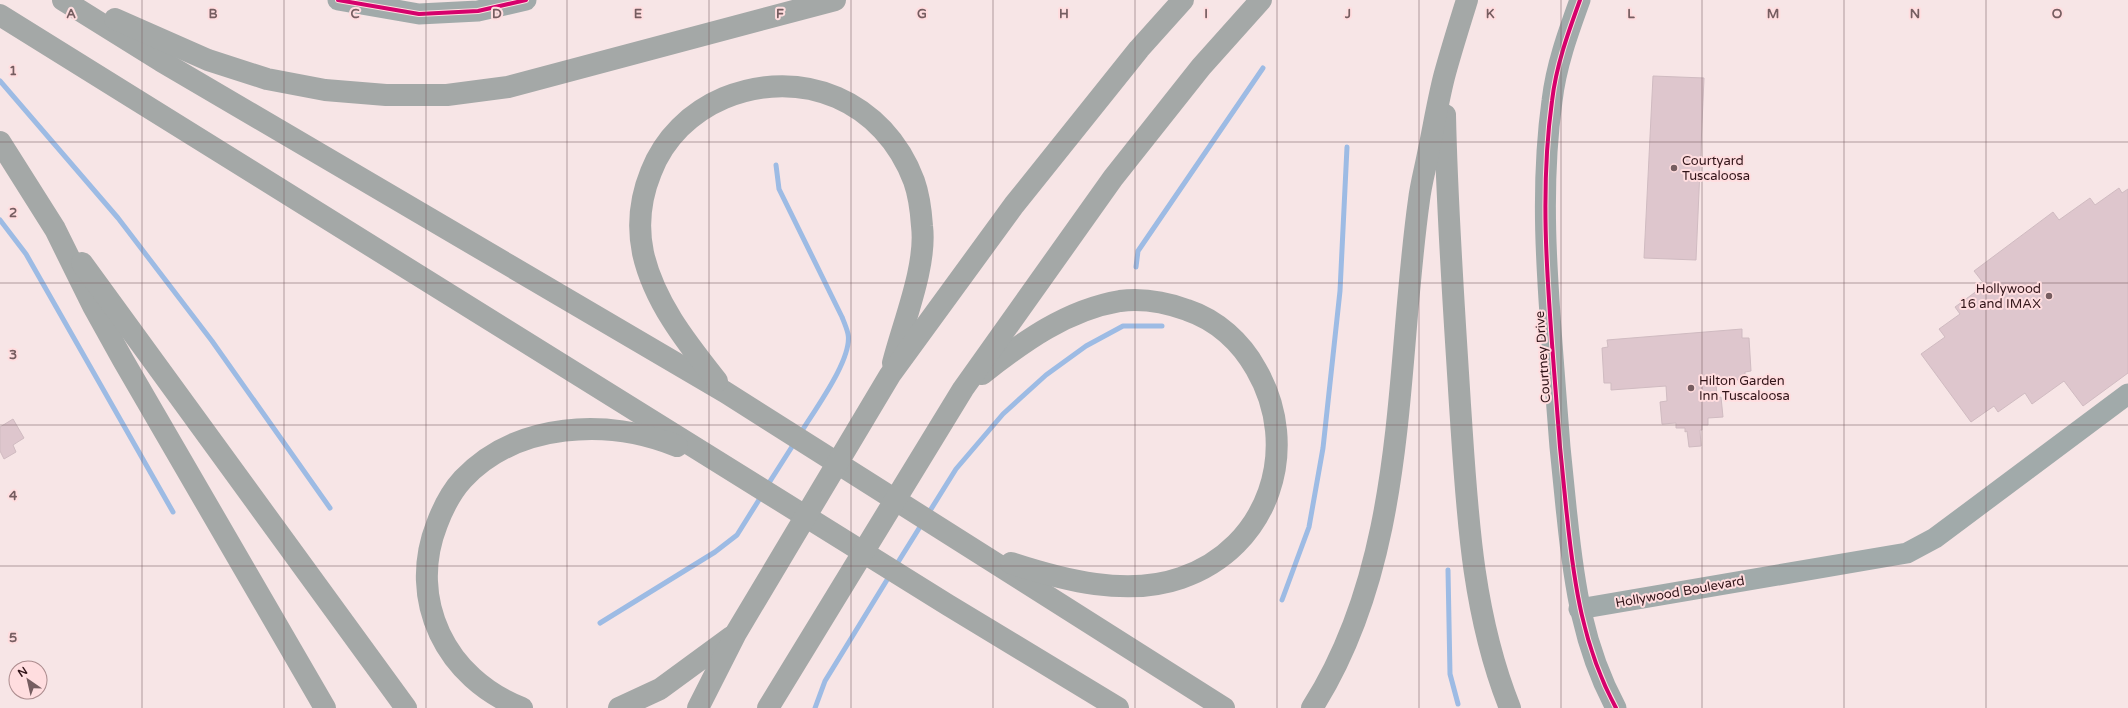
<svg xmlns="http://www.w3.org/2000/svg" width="2128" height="708" font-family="'Varela Round',sans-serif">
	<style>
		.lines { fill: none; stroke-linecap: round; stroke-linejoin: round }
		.stream { stroke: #9dbbe4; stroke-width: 5 }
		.building { fill: #dec6cd; stroke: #d0bbc1 }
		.minor { stroke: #a1aaaa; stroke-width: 21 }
		.highway { stroke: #a4a8a7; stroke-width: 22 }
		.cycleway-casing { stroke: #ffdddf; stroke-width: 6 }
		.cycleway { stroke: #d6006c; stroke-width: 4 }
		.grid { fill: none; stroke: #765d60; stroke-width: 1; stroke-opacity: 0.55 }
		.poi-dot { fill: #765d60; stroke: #ffdddf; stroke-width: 1.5 }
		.labels { text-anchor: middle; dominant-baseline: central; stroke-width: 4; stroke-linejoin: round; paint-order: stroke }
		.poi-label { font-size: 13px; fill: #311418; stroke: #ffdddf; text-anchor: start }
		.street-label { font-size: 13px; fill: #311418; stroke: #ffdddf }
		.grid-label { font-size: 13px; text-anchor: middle; font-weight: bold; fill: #765d60; stroke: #ffdddf; stroke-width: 4; stroke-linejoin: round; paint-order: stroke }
	</style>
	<rect width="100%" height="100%" fill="#f7e5e6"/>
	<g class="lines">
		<g class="stream">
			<path d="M0 81 118 218 212 341 330 508"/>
			<path d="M776 165 779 189 842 317C844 322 847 329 848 334 853 359 813 412 800 434"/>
			<path d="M0 220 26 254 173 512"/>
			<path d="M1136 267 1138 251 1263 68"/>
			<path d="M767 486 795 442"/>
			<path d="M928 514 956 469 1003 414 1046 375 1086 346 1123 326H1162"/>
			<path d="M895 567 923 522"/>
			<path d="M1448 570 1450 674 1458 704"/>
			<path d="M1282 600 1309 527 1323 448 1340 291 1347 147"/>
			<path d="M600 623 715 552 737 535 762 495"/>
			<path d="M815 708 825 681 890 575"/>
		</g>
	</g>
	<g class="building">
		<path d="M1653 76 1704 78 1696 260 1644 258Z"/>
		<path d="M2119 188 2122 193 2128 189V373L2083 406 2064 381 2032 404 2025 393 1998 412 1994 406 1971 422 1921 354 1945 337 1939 329 1960 314 1955 307 1985 285 1974 271 2053 212 2059 220 2090 198 2095 205Z"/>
		<path d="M1742 329V338H1749L1751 371 1745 372V379L1716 382 1717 398 1721 397 1723 417 1708 418V425H1702V430H1700L1701 446 1689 447 1687 431 1685 432V428H1676V423L1662 424 1660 402 1667 401 1666 386 1611 390V383H1604L1602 348 1608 347 1607 340Z"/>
		<path d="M13 419 24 438 13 445 16 452 4 459 0 451V427Z"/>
	</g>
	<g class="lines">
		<g class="minor">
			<path d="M338 0 419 14 478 11 526 0"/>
			<path d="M1580 0C1568 33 1556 66 1552 101 1539 195 1548 289 1555 383 1558 428 1562 472 1567 516 1574 584 1583 647 1616 708"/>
			<path d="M1579 609 1907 553 1935 538 2128 394"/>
		</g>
		<g class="highway">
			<path d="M63 0 161 61 725 392 1224 708"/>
			<path d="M0 15 948 605 1118 708"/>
			<path d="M115 19 208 60 267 79 325 90 386 95H447L508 87 835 0"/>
			<path d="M1445 115C1447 212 1454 308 1460 405 1467 508 1471 611 1510 708"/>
			<path d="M0 142 55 229 93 306 123 360 325 708"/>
			<path d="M82 263 406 708"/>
			<path d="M982 374C1024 341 1067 310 1120 301 1143 298 1165 302 1187 310 1217 320 1241 342 1256 369 1302 448 1269 548 1181 578 1127 597 1063 580 1011 563"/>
			<path d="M717 381C687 343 654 302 643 253 637 224 640 199 651 172 664 138 691 112 724 98 802 66 884 101 914 181 919 195 921 211 922 226 927 266 903 323 893 363"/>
			<path d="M522 708C446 679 407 600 437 524 443 508 451 492 463 479 517 422 608 418 677 446"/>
			<path d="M619 708 660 689 731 637"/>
			<path d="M698 708 736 633 890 375 1014 205 1139 49 1183 0"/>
			<path d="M768 708 963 389 1113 178 1201 67 1261 0"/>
			<path d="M1312 708C1408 557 1395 371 1419 200 1421 183 1426 166 1429 149 1434 125 1438 101 1444 77 1451 51 1459 26 1467 0"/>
		</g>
		<g class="cycleway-casing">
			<g id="cycleway">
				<path d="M338 0 419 14 478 11 526 0"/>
				<path d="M1580 0C1568 33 1556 66 1552 101 1539 195 1548 289 1555 383 1558 428 1562 472 1567 516 1574 584 1583 647 1616 708"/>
			</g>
		</g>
		<use href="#cycleway" class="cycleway"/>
	</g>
	<path class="grid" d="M142 0V708M284 0V708M426 0V708M567 0V708M709 0V708M851 0V708M993 0V708M1135 0V708M1277 0V708M1419 0V708M1561 0V708M1702 0V708M1844 0V708M1986 0V708M0 142H2128M0 283H2128M0 425H2128M0 566H2128"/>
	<g class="poi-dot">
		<circle cx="1674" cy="168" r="4"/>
		<circle cx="2049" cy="296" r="4"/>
		<circle cx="1691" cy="388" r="4"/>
	</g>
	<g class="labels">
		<g class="poi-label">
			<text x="1682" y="161">Courtyard<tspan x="1682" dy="15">Tuscaloosa</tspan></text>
			<text x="2041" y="289" text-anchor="end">Hollywood<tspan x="2041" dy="15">16 and IMAX</tspan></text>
			<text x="1699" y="381">Hilton Garden<tspan x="1699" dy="15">Inn Tuscaloosa</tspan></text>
		</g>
		<g class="street-label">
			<text transform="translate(1543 357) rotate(-94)">Courtney Drive</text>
			<text transform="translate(1680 592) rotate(-10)">Hollywood Boulevard</text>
		</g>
	</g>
	<g class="grid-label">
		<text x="71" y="18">A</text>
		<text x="213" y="18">B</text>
		<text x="355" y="18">C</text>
		<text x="497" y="18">D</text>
		<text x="638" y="18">E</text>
		<text x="780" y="18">F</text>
		<text x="922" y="18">G</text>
		<text x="1064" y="18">H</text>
		<text x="1206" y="18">I</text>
		<text x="1348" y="18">J</text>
		<text x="1490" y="18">K</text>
		<text x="1631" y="18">L</text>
		<text x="1773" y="18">M</text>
		<text x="1915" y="18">N</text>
		<text x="2057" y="18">O</text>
		<text x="13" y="75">1</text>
		<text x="13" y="217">2</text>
		<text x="13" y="359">3</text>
		<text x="13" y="500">4</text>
		<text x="13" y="642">5</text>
	</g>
	<g transform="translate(28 680) rotate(326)"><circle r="19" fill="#ffdddf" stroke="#ad8d8f"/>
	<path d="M0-3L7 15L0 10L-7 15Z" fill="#765d60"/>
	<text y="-6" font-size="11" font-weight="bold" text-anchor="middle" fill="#311418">N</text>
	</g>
</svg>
